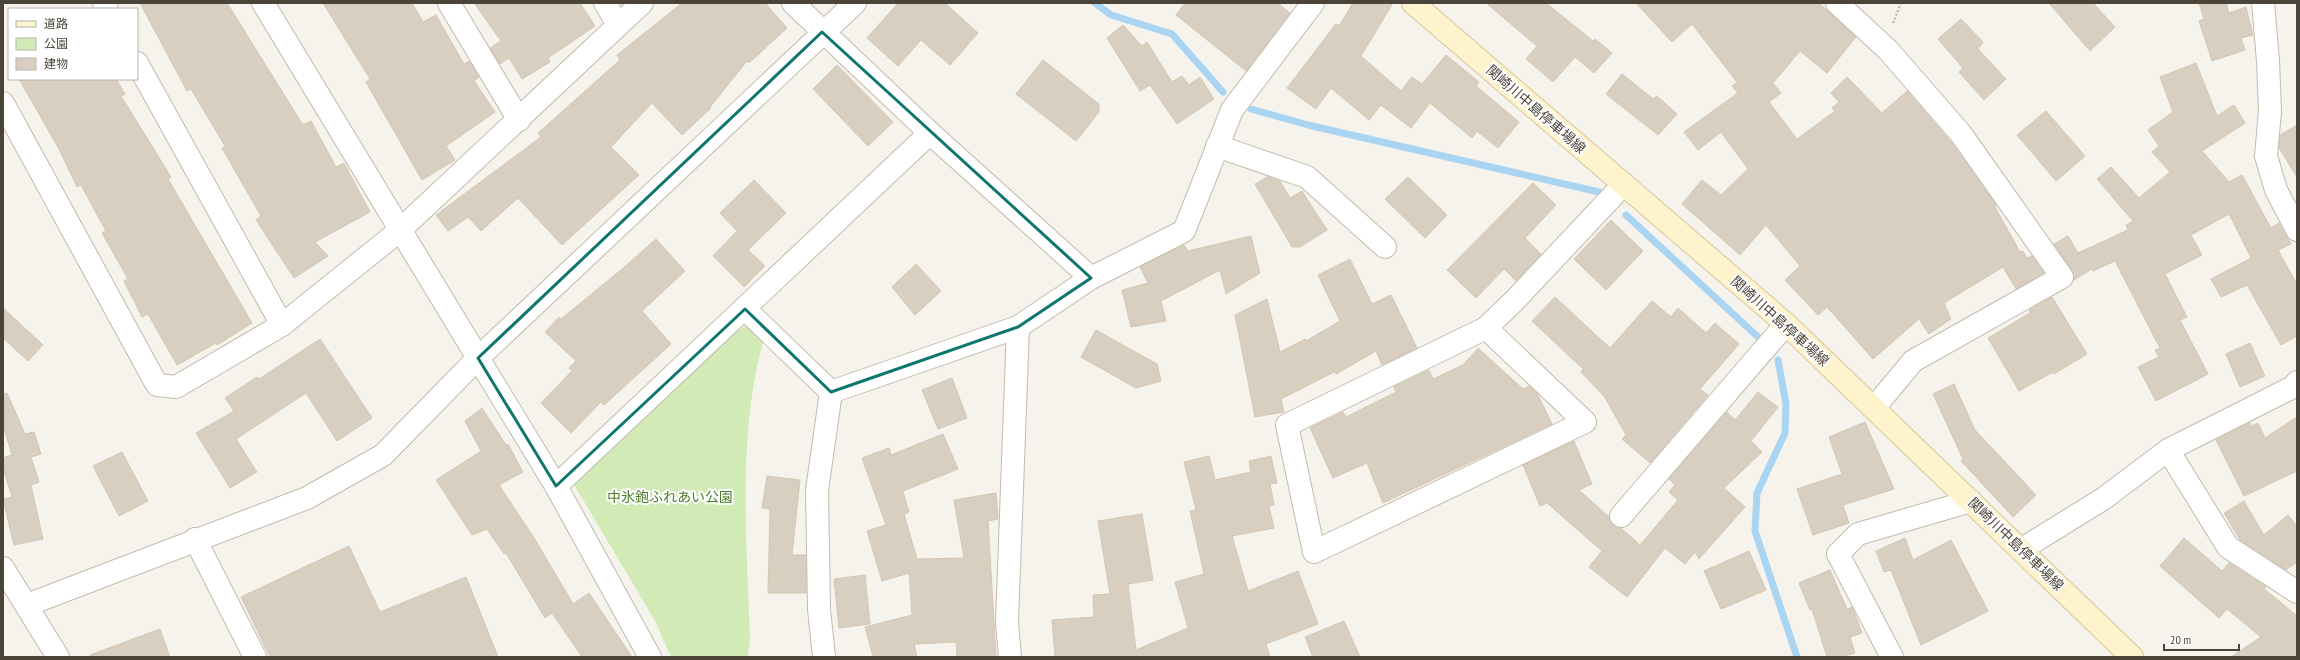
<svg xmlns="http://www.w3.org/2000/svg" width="2300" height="660" font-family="'PT Sans Narrow','Noto Sans JP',sans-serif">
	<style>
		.green { fill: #d2eab5 }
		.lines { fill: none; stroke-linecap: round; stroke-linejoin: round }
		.stream { stroke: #a9d4f2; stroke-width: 7 }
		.building { fill: #d8cfc1; stroke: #d3c7b4 }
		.minor-casing { stroke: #c2bbae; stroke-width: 24 }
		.tertiary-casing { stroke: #c2bbae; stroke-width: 24 }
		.secondary-casing { stroke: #d6c79b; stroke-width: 24 }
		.path { stroke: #c4b79f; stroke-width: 2.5; stroke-dasharray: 2 2; stroke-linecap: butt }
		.minor { stroke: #fff; stroke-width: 22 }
		.tertiary { stroke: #fff; stroke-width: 22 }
		.secondary { stroke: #fff3cd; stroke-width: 22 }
		.marked { fill: none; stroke: #0f766e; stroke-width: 3; stroke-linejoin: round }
		.labels { text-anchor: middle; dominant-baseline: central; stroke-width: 4; stroke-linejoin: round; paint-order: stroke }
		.street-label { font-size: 14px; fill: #4b4439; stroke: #fff }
		.park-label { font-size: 14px; fill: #4a7f2a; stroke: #fff }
	</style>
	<rect width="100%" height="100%" fill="#f6f3ec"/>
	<path class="green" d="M748 325 763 342C737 435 747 544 750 639L748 657H671L654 619 573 483 727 337Z"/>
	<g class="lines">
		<g class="stream">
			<path d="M1095 3 1111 15 1172 34 1223 92"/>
			<path d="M1251 109 1308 125 1599 192"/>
			<path d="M1626 215 1758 337"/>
			<path d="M1778 360 1786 404 1785 433 1757 493 1755 531 1797 657"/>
		</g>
	</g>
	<g class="building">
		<path d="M140 3H227L303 125 311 121 336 167 344 163 370 212 315 242 328 256 294 278 256 220 261 216 222 148 225 146 191 89 187 91Z"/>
		<path d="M323 3H412L423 22 436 15 464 64 469 61 479 77 474 81 495 112 446 146 455 160 422 180 366 82 370 79Z"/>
		<path d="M474 3H580L595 26 548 58 550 62 522 79 509 58 500 64 490 48 501 41Z"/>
		<path d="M682 3H765L787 28 749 63 747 61 710 107 711 108 682 135 652 103 611 147 639 175 562 245 518 198 481 231 468 217 448 231 436 215 541 137 538 133 620 60 617 55Z"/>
		<path d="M898 3H945L978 33 950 65 921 40 898 66 867 38Z"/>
		<path d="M1185 3H1278L1290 13 1246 71 1176 15Z"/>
		<path d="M1353 3H1393L1361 56 1401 91 1412 77 1422 84 1446 55 1479 82 1476 86 1519 122 1498 148 1477 131 1472 138 1430 103 1411 128 1381 105 1369 120 1331 88 1316 109 1287 88 1336 24 1339 26Z"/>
		<path d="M1486 3H1546L1593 41 1595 39 1612 53 1594 73 1575 57 1553 82 1526 59 1537 46Z"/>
		<path d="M1636 3H1819L1856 37 1827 73 1800 51 1773 83 1781 93 1769 102 1797 139 1835 111 1832 108 1839 102 1831 93 1847 77 1882 113 1907 91 1951 142 1996 205 1995 207 2020 252 2023 251 2027 258 2032 256 2044 273 2016 289 2003 267 1944 303 1951 319 1929 334 1919 319 1873 359 1827 307 1818 315 1785 280 1800 266 1766 225 1740 255 1682 204 1702 180 1721 195 1748 169 1721 132 1698 150 1684 132 1738 93 1732 86 1737 82 1692 24 1672 42Z"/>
		<path d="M2049 3H2093L2115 27 2090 51Z"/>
		<path d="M2199 3H2226L2229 13 2246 7 2253 35 2241 38 2245 50 2212 61 2199 21 2204 19Z"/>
		<path d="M1961 19 1983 42 1978 49 2006 79 1984 100 1959 72 1963 68 1938 39Z"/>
		<path d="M1123 25 1142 46 1147 42 1172 82 1182 76 1189 85 1200 77 1214 99 1177 124 1150 85 1140 91 1107 38Z"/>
		<path d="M1043 60 1099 104V112L1076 141 1016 94Z"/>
		<path d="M2196 63 2217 116 2234 105 2245 123 2202 151 2229 182 2242 175 2271 228 2279 223 2291 244 2278 250 2297 284V336L2281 345 2247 285 2221 297 2211 279 2251 258 2229 214 2191 235 2202 255 2165 274 2187 317 2180 320 2208 374 2156 401 2138 367 2159 357 2155 350 2160 348 2115 261 2093 271 2092 269 2074 280 2072 270 2054 244 2068 236 2078 253 2128 230 2126 225 2133 221 2097 179 2111 167 2139 198 2170 172 2152 152 2159 146 2148 130 2173 112 2160 77Z"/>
		<path d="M837 65 893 122 868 146 813 89Z"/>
		<path d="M1622 74 1653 99 1657 96 1677 114 1658 135 1606 94Z"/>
		<path d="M19 79H116L125 94 121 96 171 177 168 179 252 323 217 345 216 343 177 365 148 314 142 317 124 281 128 279 102 233 106 231 81 185 77 187 58 147Z"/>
		<path d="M2046 111 2085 156 2056 181 2017 135Z"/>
		<path d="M2297 125V177L2279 148 2280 135Z"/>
		<path d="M1267 177 1280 181 1290 198 1302 191 1327 230 1300 247H1292L1255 184Z"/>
		<path d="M1408 177 1447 215 1425 238 1385 199Z"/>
		<path d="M754 180 786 213 748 250 765 266 744 287 713 256 737 231 720 213Z"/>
		<path d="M1533 183 1556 205 1525 238 1541 254 1516 281 1504 269 1476 298 1447 270Z"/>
		<path d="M1611 220 1643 251 1606 290 1574 259Z"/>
		<path d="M1251 236 1260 273 1226 294 1220 270 1161 301 1166 321 1131 327 1122 290 1148 283 1140 267 1184 245 1188 251Z"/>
		<path d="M656 239 685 271 642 311 671 344 604 405 601 402 571 433 541 403 572 371 569 368 576 361 545 332 559 317 561 319 621 270Z"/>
		<path d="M1350 259 1372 304 1391 295 1417 348 1382 365 1376 351 1336 374 1334 372 1281 399 1284 412 1255 417 1235 315 1267 299 1280 352 1305 339 1306 341 1340 321 1318 275Z"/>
		<path d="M916 264 941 291 915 315 892 287Z"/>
		<path d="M1555 297 1610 348 1652 301 1671 317 1678 308 1706 333 1715 323 1739 344 1700 389 1708 395 1650 463 1622 439 1626 435 1604 396 1581 372 1583 369 1532 321Z"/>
		<path d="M2052 297 2087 354 2054 374 2053 372 2019 391 1988 338 2030 313 2029 310Z"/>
		<path d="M3 308 43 345 28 361 3 338Z"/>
		<path d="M1096 330 1157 364 1161 381 1136 388 1081 357Z"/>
		<path d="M320 339 372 418 337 441 306 393 236 439 257 472 230 488 196 433 234 411 225 398 257 377 259 379Z"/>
		<path d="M2250 343 2265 376 2240 387 2226 354Z"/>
		<path d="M1478 348 1523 389 1529 386 1538 395 1552 424 1383 503 1367 463 1333 478 1310 428 1343 412 1346 417 1396 392 1394 387 1429 370 1433 379 1463 365Z"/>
		<path d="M952 378 967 418 938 429 922 390Z"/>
		<path d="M1954 384 1975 430 2036 495 2013 517 1961 461 1963 459 1933 394Z"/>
		<path d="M1758 392 1778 407 1751 441 1762 452 1724 488 1745 507 1699 559 1695 552 1685 564 1665 548 1627 597 1589 567 1602 551 1547 503 1540 506 1523 465 1574 441 1592 484 1579 490 1609 517 1613 525 1621 528 1640 545 1678 500 1669 492 1675 485 1669 479 1727 412 1735 420Z"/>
		<path d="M7 393 25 434 34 432 41 454 31 457 39 482 31 485 43 539 14 545 3 499 12 497 3 468V458L12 455 3 425V395Z"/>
		<path d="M482 408 506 445 508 444 523 472 499 485 536 541 573 604 589 593 632 657H582L552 613 545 618 506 553 504 554 487 529 472 535 436 480 481 451 465 421Z"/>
		<path d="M2297 417V471L2244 496 2216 440 2250 423 2252 426 2258 423 2265 438Z"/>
		<path d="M1865 422 1894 489 1843 505 1849 523 1813 535 1797 489 1842 474 1829 437Z"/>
		<path d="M943 434 958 469 903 491 909 512 904 514 917 559 964 558 954 500 996 493 998 519 988 521 996 657H957L956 642 914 644 917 657H873L865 627 912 615 909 573 882 581 867 531 886 525 862 458 889 448 891 455Z"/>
		<path d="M122 452 148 501 119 516 93 466Z"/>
		<path d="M1209 456 1215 480 1251 472 1249 461 1271 456 1277 483 1270 484 1274 505 1269 506 1274 528 1232 536 1248 591 1298 571 1318 624 1266 644 1270 657H1055L1052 620 1094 617 1093 595 1110 594 1098 521 1142 514 1153 580 1128 584 1136 650 1188 628 1175 582 1204 574 1190 511 1196 510 1184 462Z"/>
		<path d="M767 476 800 480 792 555H806V593H768L770 509 762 508Z"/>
		<path d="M2244 501 2264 535 2288 515 2297 526V562L2286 570 2240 540 2224 513Z"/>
		<path d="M1905 538 1913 560 1951 540 1988 611 1921 645 1891 570 1884 572 1876 551Z"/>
		<path d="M2184 538 2222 571 2229 563 2266 587 2263 588 2297 616V657H2231L2261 637 2227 609 2219 618 2160 566Z"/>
		<path d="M349 546 380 612 466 577 498 657H270L241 597Z"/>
		<path d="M1749 551 1766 590 1721 609 1704 571Z"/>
		<path d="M1830 570 1847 609 1852 607 1862 633 1850 637 1855 653 1842 657H1827L1812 609 1810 610 1799 583Z"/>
		<path d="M865 575 870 624 839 628 834 579Z"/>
		<path d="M1344 621 1360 657H1313L1305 637Z"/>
		<path d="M160 629 170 657H90V655Z"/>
	</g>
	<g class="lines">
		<g class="minor-casing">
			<g id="minor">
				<path d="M104 3 107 9"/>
				<path d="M449 3 519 120"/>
				<path d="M605 3 618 25"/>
				<path d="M793 3 930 133 1091 278"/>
				<path d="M1837 3 1888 50 1961 134 2062 277 1913 361 1874 408"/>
				<path d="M2263 3 2268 61 2270 111 2266 156 2276 190 2297 230"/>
				<path d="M137 63 282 325"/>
				<path d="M3 103 157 385 176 387 282 325 399 231 642 3"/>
				<path d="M1217 146 1307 177 1385 247"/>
				<path d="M745 309 831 392"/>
				<path d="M1486 328 1585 422 1314 552 1287 425 1486 328 1515 300 1624 184"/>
				<path d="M478 358 556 486 650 657"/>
				<path d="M831 392 1018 327 1091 278 1184 231 1232 110 1313 3"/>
				<path d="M2168 450 2293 387 2297 382"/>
				<path d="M556 486 930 133"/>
				<path d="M1621 516 1786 324"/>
				<path d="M195 539 255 657"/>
				<path d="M2022 549 2103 499 2168 450 2228 547 2297 592"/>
				<path d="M3 568 58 657"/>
				<path d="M824 657 819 609 817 490 831 392"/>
				<path d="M1010 657 1007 622 1018 327"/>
				<path d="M1892 657 1838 554 1858 534 1971 501"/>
			</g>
		</g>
		<g class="tertiary-casing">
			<g id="tertiary">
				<path d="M263 3 478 358"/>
				<path d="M27 605 307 498 383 455 478 358 855 3"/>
			</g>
		</g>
		<g class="secondary-casing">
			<path id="secondary" d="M1413 3 1786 324 2132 657"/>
		</g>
		<path class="path" d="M1893 23 1901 3"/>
		<use href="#minor" class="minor"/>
		<use href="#tertiary" class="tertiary"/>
		<use href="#secondary" class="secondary"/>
	</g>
	<path class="marked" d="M822 32 1091 278 1018 327 831 392 745 309 556 486 478 358Z"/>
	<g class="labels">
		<g class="street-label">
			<text transform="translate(1536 109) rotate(41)">関崎川中島停車場線</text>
			<text transform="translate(1780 321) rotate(42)">関崎川中島停車場線</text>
			<text transform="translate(2016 544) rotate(44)">関崎川中島停車場線</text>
		</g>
		<g class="park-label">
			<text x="670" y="497">中氷鉋ふれあい公園</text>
		</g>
	</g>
	<rect width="2300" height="660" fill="none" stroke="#4b4439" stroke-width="8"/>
	<rect x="8" y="8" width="130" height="72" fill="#ffffff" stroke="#b7b4b0"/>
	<rect x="16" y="21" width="20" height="6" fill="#fff3cd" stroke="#b7b4b0"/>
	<text x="44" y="28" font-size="12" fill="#4b4439">道路</text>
	<rect x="16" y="38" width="20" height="12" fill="#d2eab5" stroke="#b7b4b0"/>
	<text x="44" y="48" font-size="12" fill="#4b4439">公園</text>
	<rect x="16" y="58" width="20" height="12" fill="#d8cfc1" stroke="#b7b4b0"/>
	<text x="44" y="68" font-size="12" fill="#4b4439">建物</text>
	<path d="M2164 644v6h75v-6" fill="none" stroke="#4b4439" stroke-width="2"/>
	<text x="2170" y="644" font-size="12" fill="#4b4439" stroke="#ffffff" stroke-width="3" paint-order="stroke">20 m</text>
</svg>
